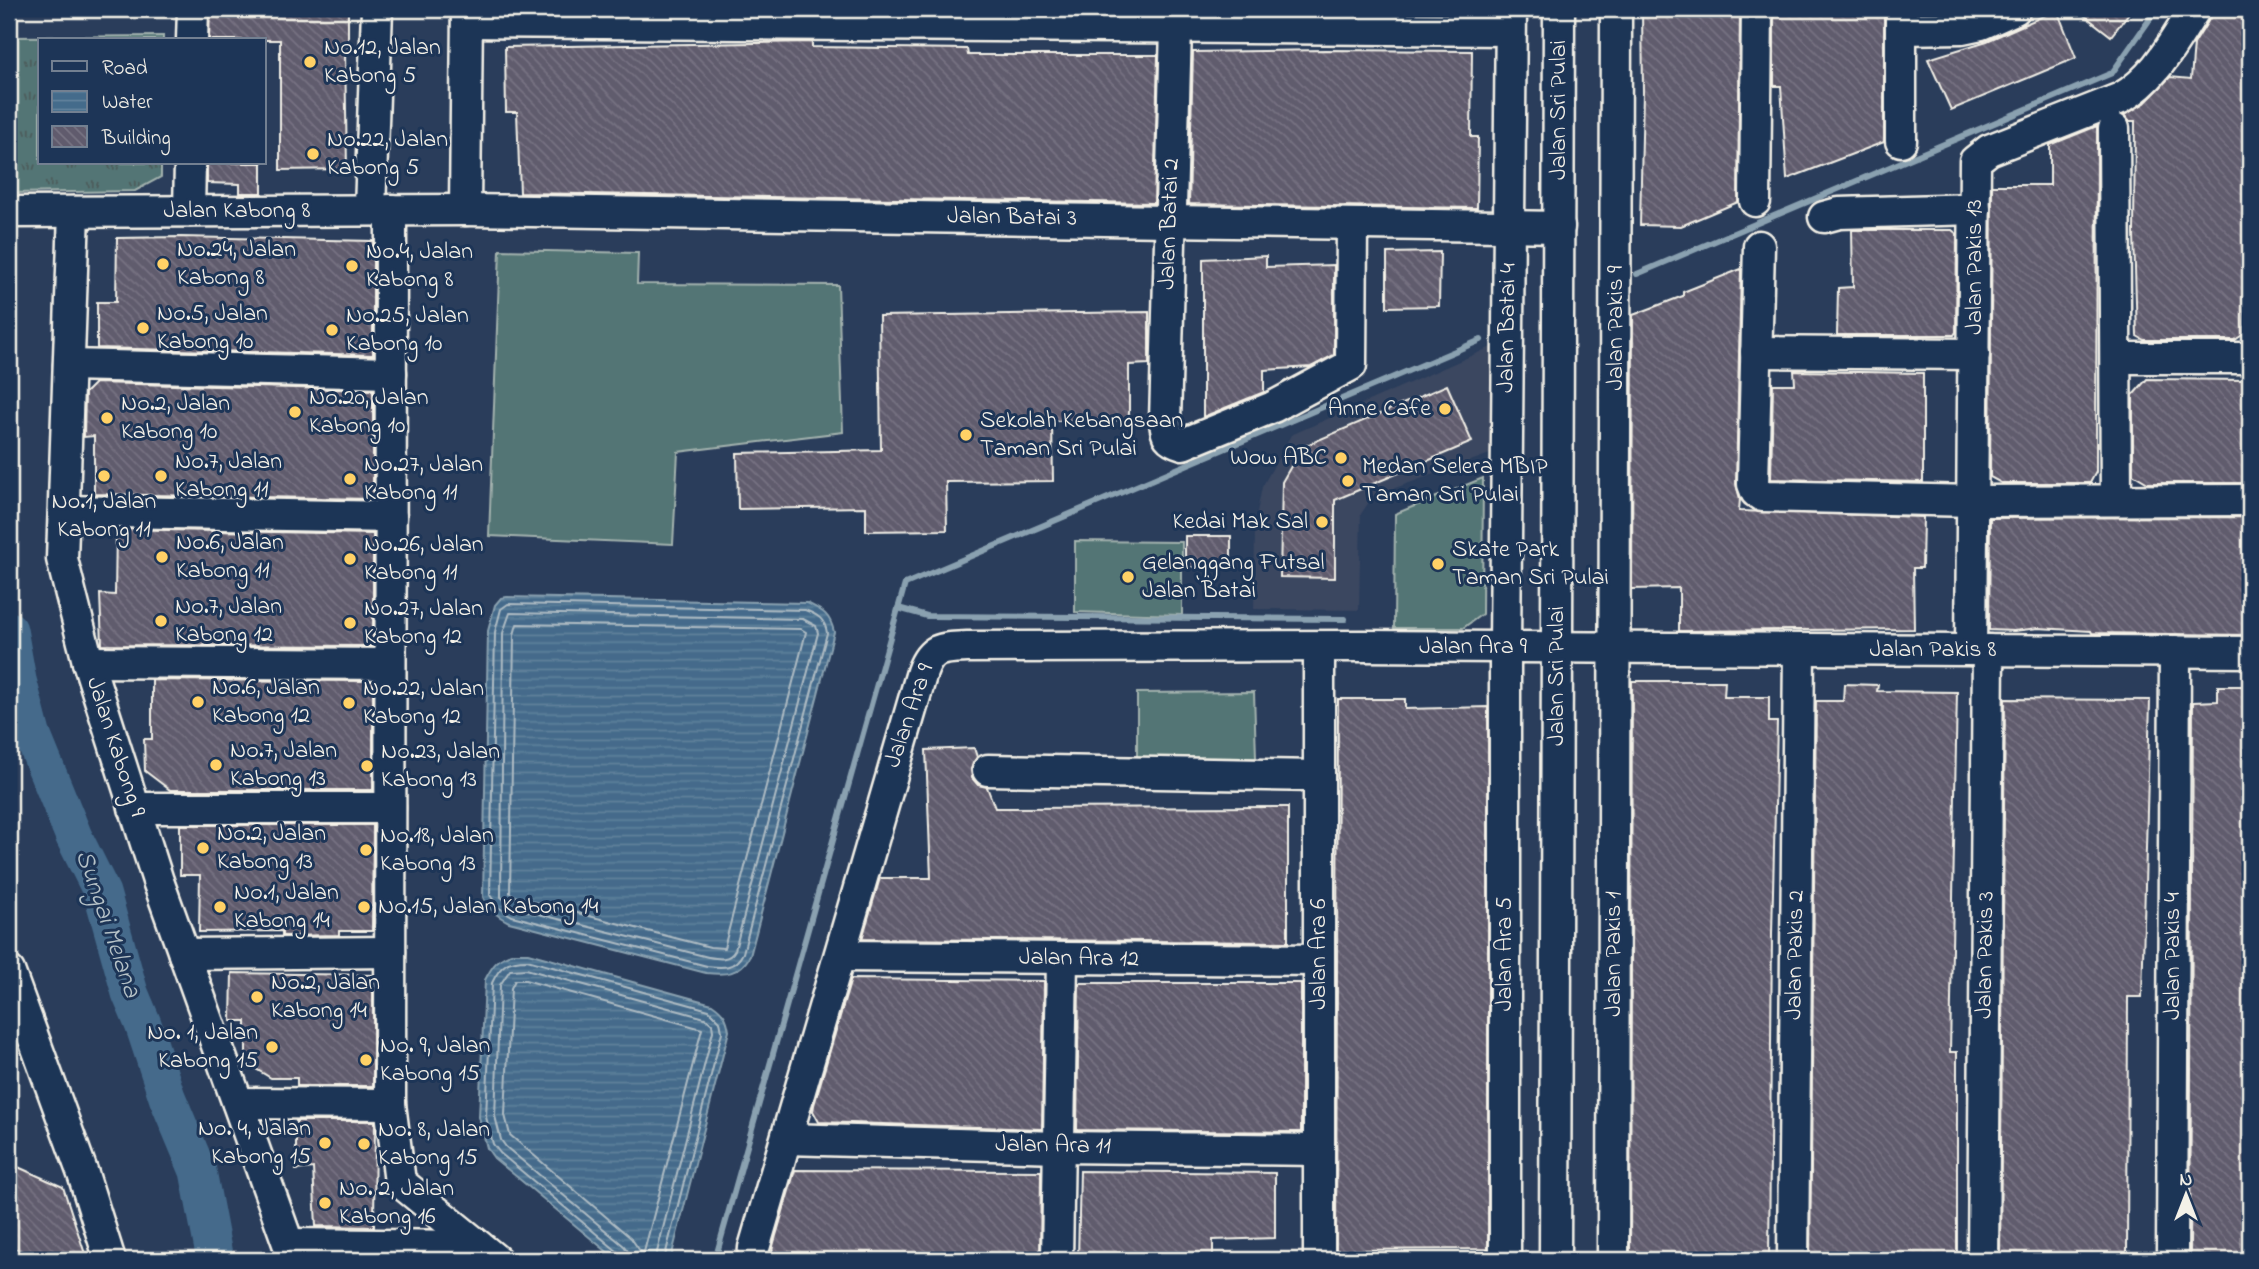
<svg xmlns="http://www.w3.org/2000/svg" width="2259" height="1269" font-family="'Indie Flower',sans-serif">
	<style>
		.built { fill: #3a4660 }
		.grass { fill: url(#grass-tufts); stroke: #a3b2ae; stroke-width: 2 }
		.pitch { fill: #527474; stroke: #a3b2ae; stroke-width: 2 }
		.water { fill: url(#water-rules); stroke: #8aa1b0; stroke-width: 2 }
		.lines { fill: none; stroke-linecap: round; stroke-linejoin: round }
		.shore { stroke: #aebbc3; stroke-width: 2 }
		.stream { stroke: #8aa1b0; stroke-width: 6 }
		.river { stroke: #446b8b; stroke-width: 37 }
		.building { fill: url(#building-back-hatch); stroke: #f4f1e8; stroke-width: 2 }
		.minor-casing { stroke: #f4f1e8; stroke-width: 35 }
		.minor { stroke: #1d3557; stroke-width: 30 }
		.poi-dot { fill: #ffd166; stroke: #1d3557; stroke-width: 2.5 }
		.labels { text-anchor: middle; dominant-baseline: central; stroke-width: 6; stroke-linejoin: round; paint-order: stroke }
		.poi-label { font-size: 24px; fill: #f4f1e8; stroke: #1d3557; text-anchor: start }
		.street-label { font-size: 24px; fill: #f4f1e8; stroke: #1d3557 }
		.water-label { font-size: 26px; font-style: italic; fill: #b6c2c7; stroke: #1d3557 }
	</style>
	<defs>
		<pattern id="grass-tufts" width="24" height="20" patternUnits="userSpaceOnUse" patternTransform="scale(1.75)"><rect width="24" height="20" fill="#527474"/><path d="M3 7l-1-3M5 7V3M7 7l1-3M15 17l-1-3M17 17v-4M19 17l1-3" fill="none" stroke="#4d5c5b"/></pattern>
		<pattern id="water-rules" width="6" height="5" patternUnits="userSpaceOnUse" patternTransform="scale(1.75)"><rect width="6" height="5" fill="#446b8b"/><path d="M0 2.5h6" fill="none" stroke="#60819b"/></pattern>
		<pattern id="building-back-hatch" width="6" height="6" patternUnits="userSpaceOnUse" patternTransform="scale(1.75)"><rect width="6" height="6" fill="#605b6d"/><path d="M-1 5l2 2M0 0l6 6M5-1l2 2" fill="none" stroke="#777382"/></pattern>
	</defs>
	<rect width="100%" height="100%" fill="#2a3d5b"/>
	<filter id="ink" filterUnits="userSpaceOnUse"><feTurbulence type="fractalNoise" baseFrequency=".0143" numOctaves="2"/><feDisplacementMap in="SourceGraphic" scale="14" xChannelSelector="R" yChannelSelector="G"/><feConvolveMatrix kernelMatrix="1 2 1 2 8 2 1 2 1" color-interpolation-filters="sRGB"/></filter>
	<g filter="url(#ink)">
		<path class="built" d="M1491 347 1490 454 1373 496 1361 514 1359 610 1254 609 1255 522 1262 487 1291 435Z"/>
		<path class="grass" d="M163 36V40H40V163H161V177L135 191 9 193V37Z"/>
		<g class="pitch">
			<path d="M500 250 638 253 637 284 838 285 843 432 678 452 673 544 489 536Z"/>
			<path d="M1483 478 1482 614 1463 628H1394L1395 514Z"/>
			<path d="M1075 541 1182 542V615L1075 612Z"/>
			<path d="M1254 692 1256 758 1137 757V693Z"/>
		</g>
		<g class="water">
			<path d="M69 9H143L134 13H69Z"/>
			<path d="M507 597 807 603C823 611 830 614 834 632L750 956C739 975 725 975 706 973L509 922C497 916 489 910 483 897L488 631 495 605 501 598Z"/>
			<path d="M514 953H528L712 1004C724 1012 727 1018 729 1031L671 1258 668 1260H617L494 1158 487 1148 479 1117 485 980C492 966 497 958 514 953Z"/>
		</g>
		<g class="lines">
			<g class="shore">
				<path d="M508 604 805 610C818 615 825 619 827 633L743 953C735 969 723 968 707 966L512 916 498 907 490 895 495 632 501 609Z"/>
				<path d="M510 613 803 619 816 626 818 633 735 950C729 961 719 959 708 957L515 908 501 897 503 633Z"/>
				<path d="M517 624 801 629 806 632 724 948 710 947 519 898 510 893 514 635Z"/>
				<path d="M515 980H525L702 1029 644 1252 640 1251 631 1238 510 1135 505 1115 511 988Z"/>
				<path d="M621 1260 618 1252 500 1153 493 1144 486 1117 492 983C500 965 508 960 527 960L709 1010 720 1021 722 1032 664 1260"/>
				<path d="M630 1260 629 1253 624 1246 506 1147 501 1140 495 1116 500 985 510 970 526 969 705 1018 712 1024 713 1031 655 1260"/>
			</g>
			<g class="stream">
				<path d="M1637 274 2112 73 2157 9"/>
				<path d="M898 608 927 616 1345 619"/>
				<path d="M715 1260 905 584 1481 340"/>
			</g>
			<path class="river" d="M9 630 18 680 32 734 74 837 102 893 130 993 143 1024 167 1097 198 1171 215 1260"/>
		</g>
		<g class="building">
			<path d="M210 9H348V51H345L347 169 280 170V40H209Z"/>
			<path d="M1642 9H1740L1738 202 1681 226 1640 225 1643 92Z"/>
			<path d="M1774 9H1884V142L1787 179 1781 86H1774Z"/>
			<path d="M2076 9H2132L2111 36Z"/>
			<path d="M2212 9H2250V123L2244 334 2235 340H2144L2137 336 2134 234 2135 121H2129L2124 115 2145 103 2170 77 2191 79 2194 44 2210 18Z"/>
			<path d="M2057 10 2076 58 1951 110 1928 59 1987 41Z"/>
			<path d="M812 42V47L967 49 968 55H1158L1154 203 520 193 517 112H506L505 47Z"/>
			<path d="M1325 50 1472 51 1471 137H1478L1477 208 1189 204 1193 52Z"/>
			<path d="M2097 126 2096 472 2090 483H2001L1990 477 1992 185H2050V145Z"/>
			<path d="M207 163H262V193H240V184L207 183Z"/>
			<path d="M1852 230H1952L1957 234 1956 332 1954 335H1837L1838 288 1853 287Z"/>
			<path d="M181 237 373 241V355L97 348V302H116L117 238Z"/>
			<path d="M1440 252 1439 306 1387 307V253Z"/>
			<path d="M1266 256V267L1334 265V355L1311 367 1264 370V392L1203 417V259Z"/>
			<path d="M1741 269 1736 484 1740 499 1739 511 1923 517 1922 568H1913L1914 629 1679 631V588L1632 589 1633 315 1683 296V292Z"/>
			<path d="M1149 312V364L1129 365V420L1052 421 1053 481 946 482 947 530 866 531V507L738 509 737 453 881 450 879 316Z"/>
			<path d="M1794 371 1923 373V482L1771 479 1773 384H1795Z"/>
			<path d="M2147 379 2250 380V483H2148L2133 474V395Z"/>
			<path d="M95 383 373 390V499L94 494V436L84 437 85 393Z"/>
			<path d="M1447 385 1472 442 1335 500V578L1280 577 1282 482 1302 447Z"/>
			<path d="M2250 517V635L2092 633 2091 631 2038 628 2014 631 1989 630 1990 518Z"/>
			<path d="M116 529 373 534V646L102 645 100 594 115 595Z"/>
			<rect x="1185" y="536" width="46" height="31"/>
			<path d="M152 680 373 681V790H170L145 771 144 739H152Z"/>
			<path d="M1632 681H1725L1724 697H1769V722H1777L1772 934 1769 1260H1630Z"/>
			<path d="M1844 684 1878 685 1877 691 1957 692 1950 1052H1957V1260H1810L1816 701H1843Z"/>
			<path d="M2218 686H2250L2249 1258 2190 1255 2193 702 2218 701Z"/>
			<path d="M1338 699H1405V709L1488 707V1249L1336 1250Z"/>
			<path d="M2005 699 2150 700 2142 997H2128L2127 1260H2000Z"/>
			<path d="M974 748 977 757 971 769 972 778 978 785 987 787 995 808 1288 807V942L862 939 880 878H931L926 750Z"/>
			<path d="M180 825H373L372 931H339V935L282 936V931L199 932 200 875H180Z"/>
			<path d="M232 973 373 975V1086H297V1078H271L246 1063V1021H231Z"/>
			<path d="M851 979 1044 981 1042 1129 819 1122 813 1111 814 1105Z"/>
			<path d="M1079 983H1301V1132L1077 1130Z"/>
			<path d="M296 1121H375L374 1227 316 1226 313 1168 296 1170Z"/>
			<path d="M9 1163 63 1187 87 1260H43L9 1246Z"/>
			<path d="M795 1170 1041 1171 1040 1260H771L773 1246Z"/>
			<path d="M1080 1171 1275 1173V1238L1213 1240V1260H1078Z"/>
		</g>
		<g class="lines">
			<g class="minor-casing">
				<g id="minor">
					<path d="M467 22 1510 30"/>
					<path d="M1176 28 1165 421C1166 436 1168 440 1183 444L1273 407 1351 365 1352 224"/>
					<path d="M1901 29 1962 28 1981 24 2015 9"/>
					<path d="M192 40 193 9"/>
					<path d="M2114 129 2116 500"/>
					<path d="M1901 141V9"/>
					<path d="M1755 201 1757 9"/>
					<path d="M370 210 377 9"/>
					<path d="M391 210 390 1104 400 1182 496 1260"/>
					<path d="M465 210 467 9"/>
					<path d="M189 211 190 163"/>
					<path d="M9 212 465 210 1559 227"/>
					<path d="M74 212 62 559 88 662 158 881 294 1260"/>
					<path d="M1824 217 1839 213 1975 209"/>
					<path d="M1759 246 1753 484 1756 492 1762 496 1973 501 2250 500"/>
					<path d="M1756 352 1974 354"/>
					<path d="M2116 358H2250"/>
					<path d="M69 365 391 373"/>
					<path d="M64 511 391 517"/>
					<path d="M1971 650 1975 161 1989 150 2121 98C2156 78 2174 41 2195 9"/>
					<path d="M88 662 390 664"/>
					<path d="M988 770 1319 776"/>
					<path d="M134 808H390"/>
					<path d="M184 954 390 952"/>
					<path d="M840 956 1319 960"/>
					<path d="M9 971 83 1174 110 1260"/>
					<path d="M238 1103 390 1104"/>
					<path d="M787 1139 1059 1147 1319 1150"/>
					<path d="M289 1244 467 1246"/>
					<path d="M753 1260 754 1248 922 672C931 647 942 648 967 647L1363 646 2250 652"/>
					<path d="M1057 1260 1062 959"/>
					<path d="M1319 1260V648"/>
					<path d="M1505 1260V647L1511 9"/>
					<path d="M1555 1260 1559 9"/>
					<path d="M1613 1260 1616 9"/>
					<path d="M1793 1260 1799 649"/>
					<path d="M1983 1260 1988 650"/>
					<path d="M2172 1260 2175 651"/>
				</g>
			</g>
			<use href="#minor" class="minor"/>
		</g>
	</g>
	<g class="poi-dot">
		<circle cx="310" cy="62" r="7"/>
		<circle cx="313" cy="154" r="7"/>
		<circle cx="163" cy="264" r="7"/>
		<circle cx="352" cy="266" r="7"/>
		<circle cx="143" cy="328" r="7"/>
		<circle cx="332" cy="330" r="7"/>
		<circle cx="1445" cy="409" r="7"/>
		<circle cx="295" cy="412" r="7"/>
		<circle cx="107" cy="418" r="7"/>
		<circle cx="966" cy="435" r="7"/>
		<circle cx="1341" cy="458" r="7"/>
		<circle cx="104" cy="476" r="7"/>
		<circle cx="161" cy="476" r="7"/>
		<circle cx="350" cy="479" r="7"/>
		<circle cx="1348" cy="481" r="7"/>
		<circle cx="1322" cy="522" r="7"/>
		<circle cx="162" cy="557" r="7"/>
		<circle cx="350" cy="559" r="7"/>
		<circle cx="1438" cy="564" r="7"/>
		<circle cx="1128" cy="577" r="7"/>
		<circle cx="161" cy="621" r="7"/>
		<circle cx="350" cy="623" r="7"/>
		<circle cx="198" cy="702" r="7"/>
		<circle cx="349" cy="703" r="7"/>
		<circle cx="216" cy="765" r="7"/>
		<circle cx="367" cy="766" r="7"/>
		<circle cx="203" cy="848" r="7"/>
		<circle cx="366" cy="850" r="7"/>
		<circle cx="220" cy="907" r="7"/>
		<circle cx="364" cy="907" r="7"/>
		<circle cx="257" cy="997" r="7"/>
		<circle cx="272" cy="1047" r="7"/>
		<circle cx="366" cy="1060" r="7"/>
		<circle cx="325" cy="1143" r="7"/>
		<circle cx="364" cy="1144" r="7"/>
		<circle cx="325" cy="1203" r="7"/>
	</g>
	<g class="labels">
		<g class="poi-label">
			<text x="324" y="48">No.12, Jalan<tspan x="324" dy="28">Kabong 5</tspan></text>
			<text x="327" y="140">No.22, Jalan<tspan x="327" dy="28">Kabong 5</tspan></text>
			<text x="177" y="250">No.24, Jalan<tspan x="177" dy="28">Kabong 8</tspan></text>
			<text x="366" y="252">No.4, Jalan<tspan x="366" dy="28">Kabong 8</tspan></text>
			<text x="157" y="314">No.5, Jalan<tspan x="157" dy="28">Kabong 10</tspan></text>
			<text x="346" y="316">No.25, Jalan<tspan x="346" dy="28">Kabong 10</tspan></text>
			<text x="309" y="398">No.20, Jalan<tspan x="309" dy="28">Kabong 10</tspan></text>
			<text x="121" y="404">No.2, Jalan<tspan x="121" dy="28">Kabong 10</tspan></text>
			<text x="1431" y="409" text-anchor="end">Anne Cafe</text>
			<text x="980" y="421">Sekolah Kebangsaan<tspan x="980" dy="28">Taman Sri Pulai</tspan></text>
			<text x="1327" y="458" text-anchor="end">Wow ABC</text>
			<text x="175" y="462">No.7, Jalan<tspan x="175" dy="28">Kabong 11</tspan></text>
			<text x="364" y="465">No.27, Jalan<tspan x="364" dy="28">Kabong 11</tspan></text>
			<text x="1362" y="467">Medan Selera MBIP<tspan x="1362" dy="28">Taman Sri Pulai</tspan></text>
			<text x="104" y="502" text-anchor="middle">No.1, Jalan<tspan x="104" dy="28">Kabong 11</tspan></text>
			<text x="1308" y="522" text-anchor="end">Kedai Mak Sal</text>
			<text x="176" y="543">No.6, Jalan<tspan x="176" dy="28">Kabong 11</tspan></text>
			<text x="364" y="545">No.26, Jalan<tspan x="364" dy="28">Kabong 11</tspan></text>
			<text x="1452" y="550">Skate Park<tspan x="1452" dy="28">Taman Sri Pulai</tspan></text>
			<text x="1142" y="563">Gelanggang Futsal<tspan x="1142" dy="28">Jalan Batai</tspan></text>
			<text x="175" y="607">No.7, Jalan<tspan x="175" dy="28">Kabong 12</tspan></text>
			<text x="364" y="609">No.27, Jalan<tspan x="364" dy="28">Kabong 12</tspan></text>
			<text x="212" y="688">No.6, Jalan<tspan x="212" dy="28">Kabong 12</tspan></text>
			<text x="363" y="689">No.22, Jalan<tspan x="363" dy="28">Kabong 12</tspan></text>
			<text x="230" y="751">No.7, Jalan<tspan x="230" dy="28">Kabong 13</tspan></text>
			<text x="381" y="752">No.23, Jalan<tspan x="381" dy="28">Kabong 13</tspan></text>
			<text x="217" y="834">No.2, Jalan<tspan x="217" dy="28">Kabong 13</tspan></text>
			<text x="380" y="836">No.18, Jalan<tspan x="380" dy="28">Kabong 13</tspan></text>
			<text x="234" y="893">No.1, Jalan<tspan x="234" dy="28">Kabong 14</tspan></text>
			<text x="378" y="907">No.15, Jalan Kabong 14</text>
			<text x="271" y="983">No.2, Jalan<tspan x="271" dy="28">Kabong 14</tspan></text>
			<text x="258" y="1033" text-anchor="end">No. 1, Jalan<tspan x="258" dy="28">Kabong 15</tspan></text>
			<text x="380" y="1046">No. 9, Jalan<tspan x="380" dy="28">Kabong 15</tspan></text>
			<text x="311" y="1129" text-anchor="end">No. 4, Jalan<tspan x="311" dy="28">Kabong 15</tspan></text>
			<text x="378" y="1130">No. 8, Jalan<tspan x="378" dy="28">Kabong 15</tspan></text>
			<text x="339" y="1189">No. 2, Jalan<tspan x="339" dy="28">Kabong 16</tspan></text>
		</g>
		<g class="street-label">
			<text transform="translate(1559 110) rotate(-90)">Jalan Sri Pulai</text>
			<text x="237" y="211">Jalan Kabong 8</text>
			<text transform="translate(1012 218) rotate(1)">Jalan Batai 3</text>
			<text transform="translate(1170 224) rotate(-88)">Jalan Batai 2</text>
			<text transform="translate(1975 267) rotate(-90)">Jalan Pakis 13</text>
			<text transform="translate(1508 328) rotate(-89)">Jalan Batai 4</text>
			<text transform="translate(1616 328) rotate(-90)">Jalan Pakis 9</text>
			<text x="1473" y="647">Jalan Ara 9</text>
			<text x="1933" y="650">Jalan Pakis 8</text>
			<text transform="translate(1557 676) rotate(-90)">Jalan Sri Pulai</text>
			<text transform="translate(910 716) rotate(-71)">Jalan Ara 9</text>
			<text transform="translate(115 747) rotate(72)">Jalan Kabong 9</text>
			<text transform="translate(1319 954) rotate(-90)">Jalan Ara 6</text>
			<text transform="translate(1505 954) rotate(-90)">Jalan Ara 5</text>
			<text transform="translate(1614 954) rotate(-90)">Jalan Pakis 1</text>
			<text transform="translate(1796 955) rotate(-89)">Jalan Pakis 2</text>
			<text transform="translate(1986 955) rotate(-89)">Jalan Pakis 3</text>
			<text transform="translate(2173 956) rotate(-90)">Jalan Pakis 4</text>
			<text transform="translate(1079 959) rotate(1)">Jalan Ara 12</text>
			<text transform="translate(1053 1146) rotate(1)">Jalan Ara 11</text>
		</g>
		<g class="water-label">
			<text transform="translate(107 924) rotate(71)">Sungai Melana</text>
		</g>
	</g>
	<rect width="2259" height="1269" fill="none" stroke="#1d3557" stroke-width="35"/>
	<rect x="18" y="18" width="2224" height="1234" fill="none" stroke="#f4f1e8" stroke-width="2.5" filter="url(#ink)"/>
	<rect x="38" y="38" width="228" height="126" fill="#1d3557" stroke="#738091" stroke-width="2"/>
	<rect x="52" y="61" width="35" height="10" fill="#1d3557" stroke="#738091" stroke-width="2"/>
	<text x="102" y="74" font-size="21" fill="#f4f1e8">Road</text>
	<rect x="52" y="91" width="35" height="21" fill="url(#water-rules)" stroke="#738091" stroke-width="2"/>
	<text x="102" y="108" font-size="21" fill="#f4f1e8">Water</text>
	<rect x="52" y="126" width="35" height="21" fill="url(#building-back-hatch)" stroke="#738091" stroke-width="2"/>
	<text x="102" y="144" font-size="21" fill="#f4f1e8">Building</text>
	<g transform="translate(2186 1195)" stroke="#1d3557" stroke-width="5" paint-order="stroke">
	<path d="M0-5L12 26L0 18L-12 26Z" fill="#f4f1e8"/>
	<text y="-10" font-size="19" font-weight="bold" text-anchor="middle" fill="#f4f1e8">N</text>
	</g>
</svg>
